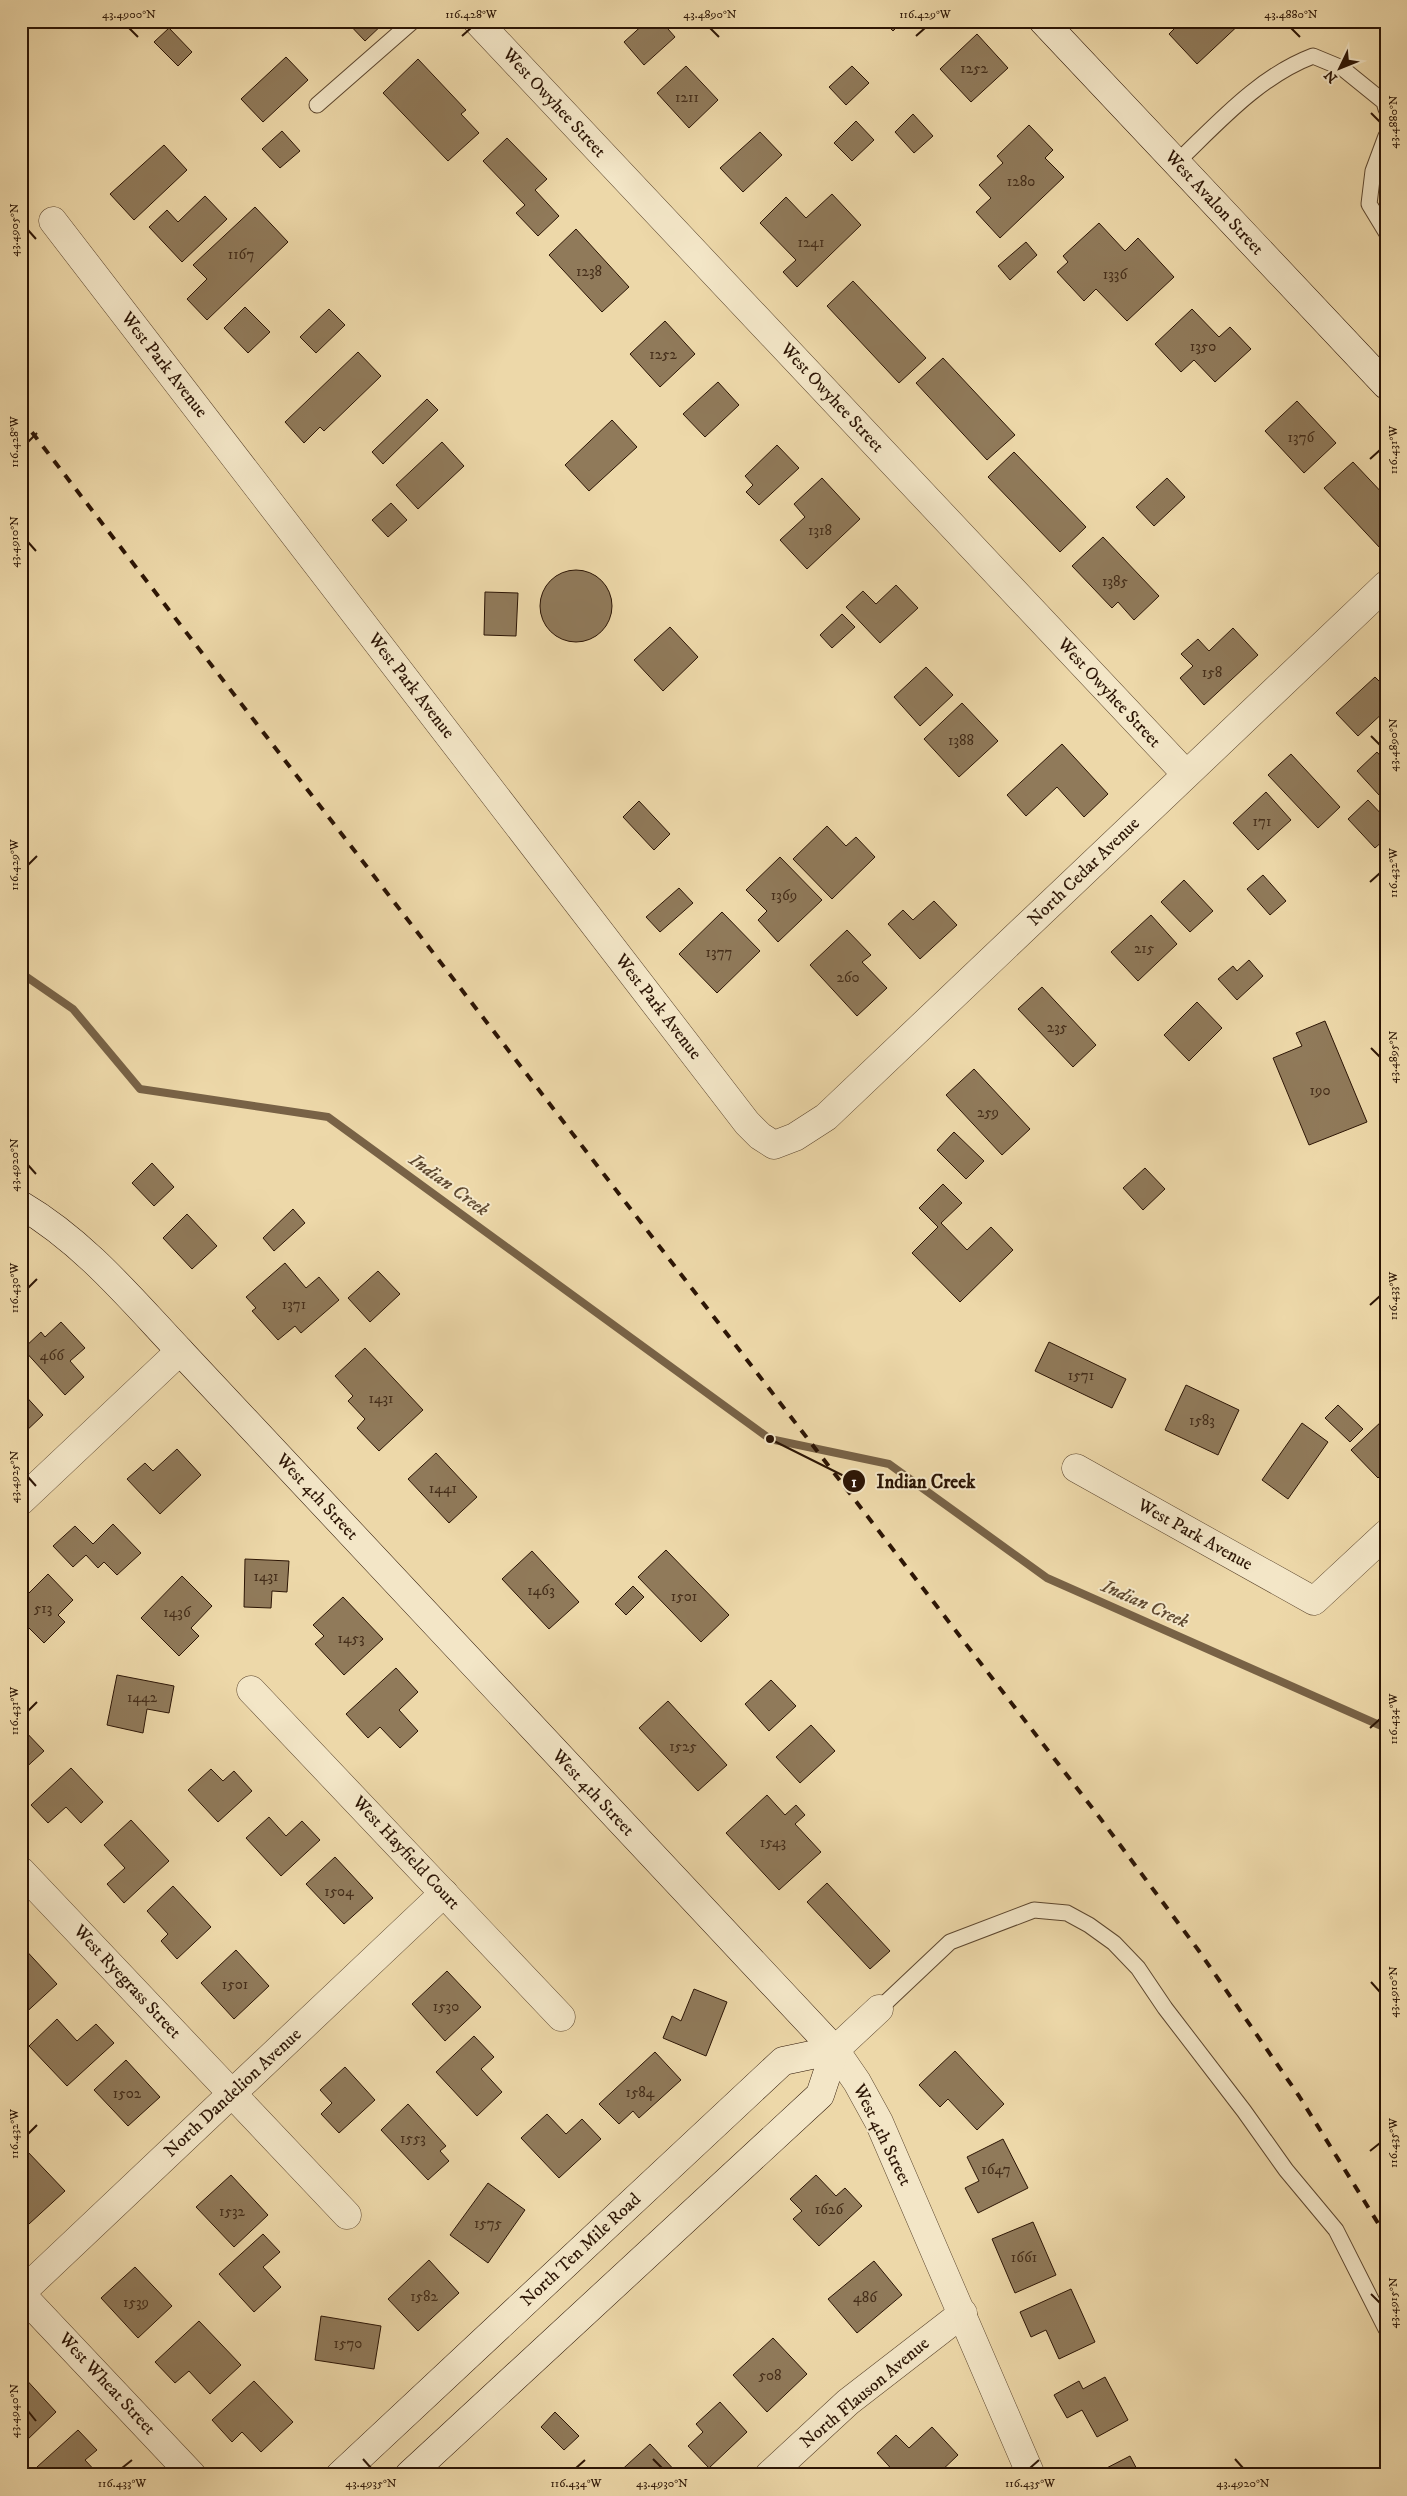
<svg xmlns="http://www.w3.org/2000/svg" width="1407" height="2496" font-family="'IM FELL DW Pica',serif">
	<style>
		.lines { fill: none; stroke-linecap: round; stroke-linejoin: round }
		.stream { stroke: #786246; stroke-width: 8 }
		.building { fill: #907a5a; stroke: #2c1505 }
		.service-casing { stroke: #5c462e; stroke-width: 17 }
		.minor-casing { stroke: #5c462e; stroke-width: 29 }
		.secondary-casing { stroke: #2c1505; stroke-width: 29 }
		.service { stroke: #f3e6c7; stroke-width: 15 }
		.minor { stroke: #f3e6c7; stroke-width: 28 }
		.secondary { stroke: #f3e6c7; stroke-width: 28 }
		.rail { stroke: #2c1505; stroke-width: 4; stroke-dasharray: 9 9; stroke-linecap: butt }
		.ticks { fill: none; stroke: #2c1505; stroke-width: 2 }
		.labels { text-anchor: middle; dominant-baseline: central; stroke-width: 4; stroke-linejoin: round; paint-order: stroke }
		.number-label { font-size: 15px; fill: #452e1a }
		.street-label { font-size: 18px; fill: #2c1505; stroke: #f3e6c7 }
		.water-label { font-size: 19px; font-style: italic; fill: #5f4930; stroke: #f3e6c7 }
		.leader { fill: none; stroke: #2c1505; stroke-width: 2 }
		.callout-dot { fill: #2c1505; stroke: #f3e6c7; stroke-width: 2 }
		.mark-label { font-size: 15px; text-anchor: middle; font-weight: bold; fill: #fff }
		.callout-label { font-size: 19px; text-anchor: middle; font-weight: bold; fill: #2c1505; stroke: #f3e6c7; stroke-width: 4; stroke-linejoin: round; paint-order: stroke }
		.neatline { fill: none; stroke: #2c1505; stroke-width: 2 }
		.ticks-label { font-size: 12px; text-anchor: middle; fill: #2c1505 }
	</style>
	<rect width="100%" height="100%" fill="#edd8a9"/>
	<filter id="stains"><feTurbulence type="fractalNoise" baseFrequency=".004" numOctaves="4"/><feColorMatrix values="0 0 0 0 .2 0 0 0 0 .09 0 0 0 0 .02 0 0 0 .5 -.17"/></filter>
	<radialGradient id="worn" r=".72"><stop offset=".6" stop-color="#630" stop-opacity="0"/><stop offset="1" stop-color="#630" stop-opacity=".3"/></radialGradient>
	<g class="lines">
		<path class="stream" d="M21 973 73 1009 140 1089 328 1117 770 1439 889 1464 1047 1578 1386 1728"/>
	</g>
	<g class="building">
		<path d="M346 21H386L365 41Z"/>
		<path d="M647 21H661L675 37 644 65 624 42Z"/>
		<path d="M883 21H903L893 31Z"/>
		<path d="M1182 21H1243L1197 64 1169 34Z"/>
		<path d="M169 28 192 52 178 66 154 42Z"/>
		<path d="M977 34 1008 68 971 102 940 69Z"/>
		<path d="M286 57 308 80 263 122 241 99Z"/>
		<path d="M418 59 466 110 461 114 479 133 448 161 383 93Z"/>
		<path d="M686 66 718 100 689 128 657 93Z"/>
		<path d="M852 66 869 83 846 105 829 87Z"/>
		<path d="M913 114 933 136 914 153 895 132Z"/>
		<path d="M856 121 874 140 852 161 834 143Z"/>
		<path d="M1029 125 1053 150 1045 158 1064 177 1000 238 976 212 991 198 979 185 1003 163 997 156Z"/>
		<path d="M282 131 300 151 280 168 262 149Z"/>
		<path d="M760 132 782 155 743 192 720 168Z"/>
		<path d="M507 138 547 179 535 190 559 216 538 236 516 213 525 205 483 161Z"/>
		<path d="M164 145 187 170 134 220 110 194Z"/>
		<path d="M832 194 861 225 797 287 783 272 796 260 760 223 786 197 806 218Z"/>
		<path d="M205 196 227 219 182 262 149 227 167 210 178 222Z"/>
		<path d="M255 207 288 242 207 320 187 299 207 279 193 265Z"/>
		<path d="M1099 223 1125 251 1138 238 1174 277 1127 321 1096 289 1084 301 1057 272 1068 262 1063 256Z"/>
		<path d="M576 229 629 287 602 312 549 255Z"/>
		<path d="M1026 242 1037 255 1010 280 998 266Z"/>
		<path d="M853 281 926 358 899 383 827 306Z"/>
		<path d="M245 307 270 332 248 353 224 328Z"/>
		<path d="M329 309 345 325 316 353 300 337Z"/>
		<path d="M1192 309 1219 337 1230 327 1251 349 1215 382 1194 360 1181 372 1155 344Z"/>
		<path d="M665 321 695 354 660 387 630 354Z"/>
		<path d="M358 352 381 376 324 431 320 427 304 443 285 422Z"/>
		<path d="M943 358 1015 435 987 460 916 383Z"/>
		<path d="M718 382 739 405 705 437 683 414Z"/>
		<path d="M427 399 438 410 383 464 372 452Z"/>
		<path d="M1297 401 1336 443 1304 473 1265 431Z"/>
		<path d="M612 420 637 447 589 491 565 465Z"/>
		<path d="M442 442 464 466 418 509 396 485Z"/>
		<path d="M777 445 799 468 759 505 746 492 753 485 745 476Z"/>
		<path d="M1014 452 1086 527 1060 552 988 477Z"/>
		<path d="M1353 462 1386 497V543L1380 548 1324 488Z"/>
		<path d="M822 478 860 519 807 569 780 540 805 517 794 504Z"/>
		<path d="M1167 478 1185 497 1154 526 1136 507Z"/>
		<path d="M391 503 407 520 388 537 372 520Z"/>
		<path d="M1103 537 1159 596 1134 620 1118 602 1112 608 1072 566Z"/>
		<circle cx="576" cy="606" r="36"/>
		<path d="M896 585 918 608 880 643 846 607 863 591 876 604Z"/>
		<path d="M485 592 518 593 516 636 484 635Z"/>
		<path d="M842 614 855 627 832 648 820 635Z"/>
		<path d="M670 627 698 657 663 691 634 660Z"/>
		<path d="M1233 628 1258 655 1204 705 1180 678 1193 666 1181 654 1198 639 1209 651Z"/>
		<path d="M926 667 953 695 920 726 894 697Z"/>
		<path d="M1375 677 1386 688V710L1358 736 1336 713Z"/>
		<path d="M962 703 998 741 959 777 924 739Z"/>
		<path d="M1062 744 1108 794 1084 817 1057 787 1026 816 1007 795Z"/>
		<path d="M1377 752 1386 762V788L1379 795 1357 771Z"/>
		<path d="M1291 754 1340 807 1318 828 1268 775Z"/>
		<path d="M1266 792 1291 820 1258 850 1233 823Z"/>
		<path d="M1368 800 1386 819V838L1375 848 1348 819Z"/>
		<path d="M639 801 670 834 654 850 623 817Z"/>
		<path d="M827 826 846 846 856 837 875 857 832 899 793 859Z"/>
		<path d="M780 857 822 900 778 942 758 920 767 911 746 890Z"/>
		<path d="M1263 875 1286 901 1270 915 1247 889Z"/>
		<path d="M1184 880 1213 911 1190 932 1161 902Z"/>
		<path d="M679 888 693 903 660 932 646 917Z"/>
		<path d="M934 901 957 925 920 959 888 924 903 910 913 920Z"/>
		<path d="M722 912 760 951 717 993 679 954Z"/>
		<path d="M1151 915 1177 944 1138 981 1111 952Z"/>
		<path d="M847 930 871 955 862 962 887 988 857 1016 810 965Z"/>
		<path d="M1249 960 1263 976 1237 1000 1218 979 1233 966 1237 971Z"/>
		<path d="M1042 987 1096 1045 1073 1067 1018 1009Z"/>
		<path d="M1197 1002 1222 1028 1189 1061 1164 1035Z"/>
		<path d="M1325 1021 1367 1122 1309 1145 1273 1058 1302 1046 1296 1033Z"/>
		<path d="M974 1069 1030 1129 1002 1155 946 1095Z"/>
		<path d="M954 1132 984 1161 966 1179 937 1150Z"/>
		<path d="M152 1163 174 1187 154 1206 132 1183Z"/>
		<path d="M1145 1168 1165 1189 1143 1210 1123 1188Z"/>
		<path d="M943 1184 962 1203 941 1223 967 1250 991 1227 1013 1250 960 1302 912 1253 938 1227 919 1208Z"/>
		<path d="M293 1209 305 1223 274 1251 263 1238Z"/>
		<path d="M187 1214 217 1246 192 1269 163 1238Z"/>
		<path d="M285 1263 306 1288 319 1277 339 1300 301 1333 295 1326 278 1340 252 1311 256 1308 246 1297Z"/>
		<path d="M378 1271 400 1294 370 1322 348 1298Z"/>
		<path d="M61 1322 85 1348 70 1361 84 1377 65 1395 23 1349 41 1332 45 1337Z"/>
		<path d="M1049 1342 1126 1379 1112 1408 1035 1371Z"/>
		<path d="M365 1348 423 1410 379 1451 357 1428 365 1419 348 1401 353 1396 335 1376Z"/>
		<path d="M1186 1385 1239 1410 1218 1455 1165 1430Z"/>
		<path d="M21 1391 43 1415 23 1434 21 1432Z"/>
		<path d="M1338 1405 1363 1429 1350 1442 1325 1418Z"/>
		<path d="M1383 1420 1386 1422V1470L1378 1478 1351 1450Z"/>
		<path d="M1302 1423 1328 1442 1288 1499 1262 1480Z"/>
		<path d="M177 1449 201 1475 160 1514 127 1479 145 1463 153 1471Z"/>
		<path d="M436 1453 477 1497 449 1523 408 1479Z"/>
		<path d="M113 1524 141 1553 117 1575 104 1562 98 1568 86 1555 73 1567 53 1546 75 1526 93 1544Z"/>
		<path d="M666 1550 729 1615 701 1642 638 1577Z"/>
		<path d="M532 1551 579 1602 549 1629 502 1579Z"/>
		<path d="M245 1559 289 1561 287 1592 272 1591 271 1608 244 1607Z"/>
		<path d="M48 1574 73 1600 58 1615 65 1622 44 1643 21 1620V1587L28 1594Z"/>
		<path d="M182 1576 212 1606 191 1628 199 1636 179 1656 141 1618Z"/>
		<path d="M633 1586 644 1597 626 1615 615 1604Z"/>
		<path d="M343 1597 383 1639 344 1675 315 1644 324 1636 313 1625Z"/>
		<path d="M396 1668 418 1692 399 1710 418 1731 400 1748 380 1727 368 1738 346 1714Z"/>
		<path d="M117 1675 174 1686 169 1713 147 1709 143 1733 107 1725Z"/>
		<path d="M771 1680 796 1706 769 1731 745 1704Z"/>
		<path d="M668 1701 727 1765 698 1791 639 1728Z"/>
		<path d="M811 1725 835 1751 800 1783 776 1757Z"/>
		<path d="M21 1727 44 1751 21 1772Z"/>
		<path d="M71 1768 103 1802 81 1823 66 1807 48 1823 31 1805Z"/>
		<path d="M211 1769 223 1781 234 1771 252 1791 218 1822 188 1790Z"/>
		<path d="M767 1795 785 1815 796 1805 805 1815 795 1824 821 1852 779 1890 726 1833Z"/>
		<path d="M269 1817 286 1836 302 1821 320 1840 281 1876 246 1838Z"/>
		<path d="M131 1820 169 1861 124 1903 107 1884 125 1868 104 1845Z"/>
		<path d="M335 1857 373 1898 344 1924 306 1884Z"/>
		<path d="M827 1883 890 1951 870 1969 807 1902Z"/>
		<path d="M173 1886 211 1927 177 1959 161 1941 168 1934 147 1911Z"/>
		<path d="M21 1945 57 1984 21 2017Z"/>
		<path d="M236 1950 269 1986 234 2019 201 1983Z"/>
		<path d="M447 1971 481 2007 445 2041 412 2004Z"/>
		<path d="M694 1989 727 2002 706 2056 663 2038 672 2016 681 2021Z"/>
		<path d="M57 2019 77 2041 96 2024 114 2043 67 2086 29 2046Z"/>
		<path d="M474 2036 494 2057 481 2069 502 2092 477 2116 436 2072Z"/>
		<path d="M955 2051 1004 2104 977 2130 948 2099 940 2107 919 2085Z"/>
		<path d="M655 2052 681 2080 639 2118 633 2111 619 2124 599 2104Z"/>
		<path d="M126 2060 160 2097 128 2126 94 2090Z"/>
		<path d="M345 2067 375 2100 339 2133 321 2114 332 2103 320 2090Z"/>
		<path d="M408 2104 446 2146 440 2151 449 2161 428 2180 381 2130Z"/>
		<path d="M547 2114 566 2134 582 2119 601 2139 559 2178 521 2138Z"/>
		<path d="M1003 2139 1028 2188 978 2213 965 2188 979 2181 967 2157Z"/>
		<path d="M27 2151 65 2191 29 2224 21 2216V2156Z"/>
		<path d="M231 2175 268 2215 234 2247 196 2207Z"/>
		<path d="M816 2175 836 2196 845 2188 862 2206 819 2246 793 2219 802 2211 790 2199Z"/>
		<path d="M488 2183 525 2210 488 2263 450 2235Z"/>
		<path d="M1033 2222 1056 2275 1015 2293 992 2239Z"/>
		<path d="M263 2234 280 2252 263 2267 281 2287 254 2312 219 2274Z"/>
		<path d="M429 2260 459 2293 418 2331 388 2299Z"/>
		<path d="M874 2261 902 2295 857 2333 828 2299Z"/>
		<path d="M135 2267 172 2306 138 2338 101 2298Z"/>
		<path d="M1071 2289 1095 2342 1059 2359 1046 2330 1031 2337 1020 2312Z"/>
		<path d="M321 2316 381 2326 374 2369 315 2360Z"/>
		<path d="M199 2321 241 2365 210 2394 189 2371 175 2383 155 2362Z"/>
		<path d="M773 2338 807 2374 767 2412 733 2375Z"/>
		<path d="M22 2375 56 2412 25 2442 21 2438Z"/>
		<path d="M1105 2377 1128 2420 1097 2437 1082 2410 1067 2418 1054 2395 1079 2381 1083 2389Z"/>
		<path d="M254 2381 293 2422 261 2452 242 2432 232 2442 212 2420Z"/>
		<path d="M720 2402 747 2432 709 2468 688 2446 703 2432 696 2424Z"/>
		<path d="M555 2412 579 2436 564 2450 541 2427Z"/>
		<path d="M932 2427 958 2455 937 2475H897L877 2453 896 2435 909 2448Z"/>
		<path d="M78 2430 97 2450 85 2460 99 2475H44L37 2467Z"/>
		<path d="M650 2444 679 2475H616Z"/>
		<path d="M1130 2456 1140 2475H1093Z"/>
	</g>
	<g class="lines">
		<g class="service-casing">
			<g id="service">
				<path d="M317 105 413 21"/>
				<path d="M1386 136 1373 171 1369 204 1386 232"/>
				<path d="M1176 163C1218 123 1258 77 1313 56L1342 68 1384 102 1386 109"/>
				<path d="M879 2009 950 1942 1034 1910 1067 1913 1089 1925 1114 1943 1138 1968 1165 2008 1244 2111 1286 2170 1336 2230 1386 2329"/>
			</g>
		</g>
		<g class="minor-casing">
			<g id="minor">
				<path d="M477 21 1186 774"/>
				<path d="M53 221 747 1123 760 1136 774 1145 795 1137 826 1117 1386 585"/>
				<path d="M1076 1468 1314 1601 1386 1534"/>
				<path d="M21 1501 180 1351"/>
				<path d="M251 1690 561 2017"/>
				<path d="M21 1871 347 2215"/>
				<path d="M879 2009 835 2050 857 2082 879 2122 1031 2475"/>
				<path d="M21 2293 444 1893"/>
				<path d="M21 2294 192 2475"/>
				<path d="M769 2475 848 2402 963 2313"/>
			</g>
		</g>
		<g class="secondary-casing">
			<g id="secondary">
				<path d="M1043 21 1386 385"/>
				<path d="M21 1205C84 1242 131 1299 180 1351L835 2050"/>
				<path d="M340 2475 783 2061 835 2050"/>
				<path d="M409 2475 820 2095 835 2050"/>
			</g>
		</g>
		<use href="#service" class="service"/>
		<use href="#minor" class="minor"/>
		<use href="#secondary" class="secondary"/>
		<path class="rail" d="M21 418 1100 1818 1199 1951 1299 2096 1386 2236"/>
	</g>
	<path class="ticks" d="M129 28 138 37M710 28 719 37M1291 28 1300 37M462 36 471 28M916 36 925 28M1371 113 1380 122M28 230 36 239M28 442 37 433M1370 459 1380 450M28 542 36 551M1371 736 1380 745M28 865 37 856M1370 882 1380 873M1371 1048 1380 1057M28 1165 36 1174M28 1288 37 1279M1370 1305 1380 1296M28 1477 36 1486M28 1711 37 1702M1370 1728 1380 1719M1371 1982 1380 1992M28 2134 37 2125M1370 2151 1380 2143M1371 2294 1380 2303M28 2411 36 2421M363 2459 371 2468M653 2459 662 2468M1235 2459 1243 2468M122 2468 132 2460M576 2468 585 2460M1030 2468 1039 2460"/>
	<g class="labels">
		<g class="number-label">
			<text x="974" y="68">1252</text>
			<text x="687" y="97">1211</text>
			<text x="1021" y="181">1280</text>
			<text x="811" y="242">1241</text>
			<text x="241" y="254">1167</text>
			<text x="589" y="271">1238</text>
			<text x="1115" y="274">1336</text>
			<text x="1203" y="346">1350</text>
			<text x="663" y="354">1252</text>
			<text x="1301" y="437">1376</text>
			<text x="820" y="530">1318</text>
			<text x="1115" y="581">1385</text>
			<text x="1212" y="672">158</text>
			<text x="961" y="740">1388</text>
			<text x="1262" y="821">171</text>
			<text x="784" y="895">1369</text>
			<text x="1144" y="948">215</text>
			<text x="719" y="952">1377</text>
			<text x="848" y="977">260</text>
			<text x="1057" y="1027">235</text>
			<text x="1320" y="1090">190</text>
			<text x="988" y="1112">259</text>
			<text x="294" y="1304">1371</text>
			<text x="52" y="1355">466</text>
			<text x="1081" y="1375">1571</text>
			<text x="381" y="1398">1431</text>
			<text x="1202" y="1420">1583</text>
			<text x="443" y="1488">1441</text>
			<text x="266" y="1576">1431</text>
			<text x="541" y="1590">1463</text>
			<text x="684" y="1596">1501</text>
			<text x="43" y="1608">513</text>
			<text x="177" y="1612">1436</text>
			<text x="351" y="1638">1453</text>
			<text x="142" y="1697">1442</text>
			<text x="683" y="1746">1525</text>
			<text x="773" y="1842">1543</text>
			<text x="339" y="1891">1504</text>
			<text x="235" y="1984">1501</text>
			<text x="446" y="2006">1530</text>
			<text x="640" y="2092">1584</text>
			<text x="127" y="2093">1502</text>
			<text x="413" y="2138">1553</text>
			<text x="996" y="2169">1647</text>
			<text x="829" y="2209">1626</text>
			<text x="232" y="2211">1532</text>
			<text x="488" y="2223">1575</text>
			<text x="1024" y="2257">1661</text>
			<text x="424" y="2296">1582</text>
			<text x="865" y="2297">486</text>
			<text x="136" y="2302">1539</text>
			<text x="348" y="2343">1570</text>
			<text x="770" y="2375">508</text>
		</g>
		<g class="street-label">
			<text transform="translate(554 103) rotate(47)">West Owyhee Street</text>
			<text transform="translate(1214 203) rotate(47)">West Avalon Street</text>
			<text transform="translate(164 365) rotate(52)">West Park Avenue</text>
			<text transform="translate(832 398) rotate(47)">West Owyhee Street</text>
			<text transform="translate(411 686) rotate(52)">West Park Avenue</text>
			<text transform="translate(1109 693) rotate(47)">West Owyhee Street</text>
			<text transform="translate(1084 872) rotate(-44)">North Cedar Avenue</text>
			<text transform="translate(658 1007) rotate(52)">West Park Avenue</text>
			<text transform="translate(317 1497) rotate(47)">West 4th Street</text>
			<text transform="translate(1195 1535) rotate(29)">West Park Avenue</text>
			<text transform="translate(593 1793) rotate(47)">West 4th Street</text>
			<text transform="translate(406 1853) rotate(47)">West Hayfield Court</text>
			<text transform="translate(127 1982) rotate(47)">West Ryegrass Street</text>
			<text transform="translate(233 2093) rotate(-43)">North Dandelion Avenue</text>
			<text transform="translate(882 2135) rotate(64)">West 4th Street</text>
			<text transform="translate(581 2250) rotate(-43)">North Ten Mile Road</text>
			<text transform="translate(107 2384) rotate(47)">West Wheat Street</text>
			<text transform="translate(865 2393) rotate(-40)">North Flauson Avenue</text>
		</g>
		<g class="water-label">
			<text transform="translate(449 1185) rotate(36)">Indian Creek</text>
			<text transform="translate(1145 1604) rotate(24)">Indian Creek</text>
		</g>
	</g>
	<path class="leader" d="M770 1439L854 1481"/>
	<g class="callout-dot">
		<circle cx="770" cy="1439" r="5"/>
		<circle cx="854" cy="1481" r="12"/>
	</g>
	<g class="mark-label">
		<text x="854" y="1487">1</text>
	</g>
	<g class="callout-label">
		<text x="926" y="1488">Indian Creek</text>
	</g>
	<rect width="1407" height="2496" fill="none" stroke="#edd8a9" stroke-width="55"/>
	<g transform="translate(1340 68) rotate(227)" stroke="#f3e6c7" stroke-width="4" paint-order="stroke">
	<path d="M0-4L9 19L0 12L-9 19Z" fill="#2c1505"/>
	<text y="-8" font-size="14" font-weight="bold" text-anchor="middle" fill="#2c1505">N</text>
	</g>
	<rect x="28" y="28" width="1352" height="2440" class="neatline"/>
	<g class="ticks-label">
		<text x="129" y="18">43.4900°N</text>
		<text x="471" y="18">116.428°W</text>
		<text x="710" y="18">43.4890°N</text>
		<text x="925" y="18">116.429°W</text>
		<text x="1291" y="18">43.4880°N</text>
		<text transform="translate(1393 122) rotate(-90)" y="4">43.4880°N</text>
		<text transform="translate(14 230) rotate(-90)" y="4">43.4905°N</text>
		<text transform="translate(14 442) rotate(-90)" y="4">116.428°W</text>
		<text transform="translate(1393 450) rotate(-90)" y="4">116.431°W</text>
		<text transform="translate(14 542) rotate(-90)" y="4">43.4910°N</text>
		<text transform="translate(1393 745) rotate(-90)" y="4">43.4890°N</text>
		<text transform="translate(14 865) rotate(-90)" y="4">116.429°W</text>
		<text transform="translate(1393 873) rotate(-90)" y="4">116.432°W</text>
		<text transform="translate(1393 1057) rotate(-90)" y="4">43.4895°N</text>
		<text transform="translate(14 1165) rotate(-90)" y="4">43.4920°N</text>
		<text transform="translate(14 1288) rotate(-90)" y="4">116.430°W</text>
		<text transform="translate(1393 1296) rotate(-90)" y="4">116.433°W</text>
		<text transform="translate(14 1477) rotate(-90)" y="4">43.4925°N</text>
		<text transform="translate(14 1711) rotate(-90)" y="4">116.431°W</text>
		<text transform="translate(1393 1719) rotate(-90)" y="4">116.434°W</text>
		<text transform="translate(1393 1992) rotate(-90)" y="4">43.4910°N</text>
		<text transform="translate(14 2134) rotate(-90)" y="4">116.432°W</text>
		<text transform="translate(1393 2143) rotate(-90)" y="4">116.435°W</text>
		<text transform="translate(1393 2303) rotate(-90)" y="4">43.4915°N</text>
		<text transform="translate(14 2411) rotate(-90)" y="4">43.4940°N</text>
		<text x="122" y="2487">116.433°W</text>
		<text x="371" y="2487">43.4935°N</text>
		<text x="576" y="2487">116.434°W</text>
		<text x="662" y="2487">43.4930°N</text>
		<text x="1030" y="2487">116.435°W</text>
		<text x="1243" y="2487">43.4920°N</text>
	</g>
	<rect width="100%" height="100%" filter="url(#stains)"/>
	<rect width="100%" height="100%" fill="url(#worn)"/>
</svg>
